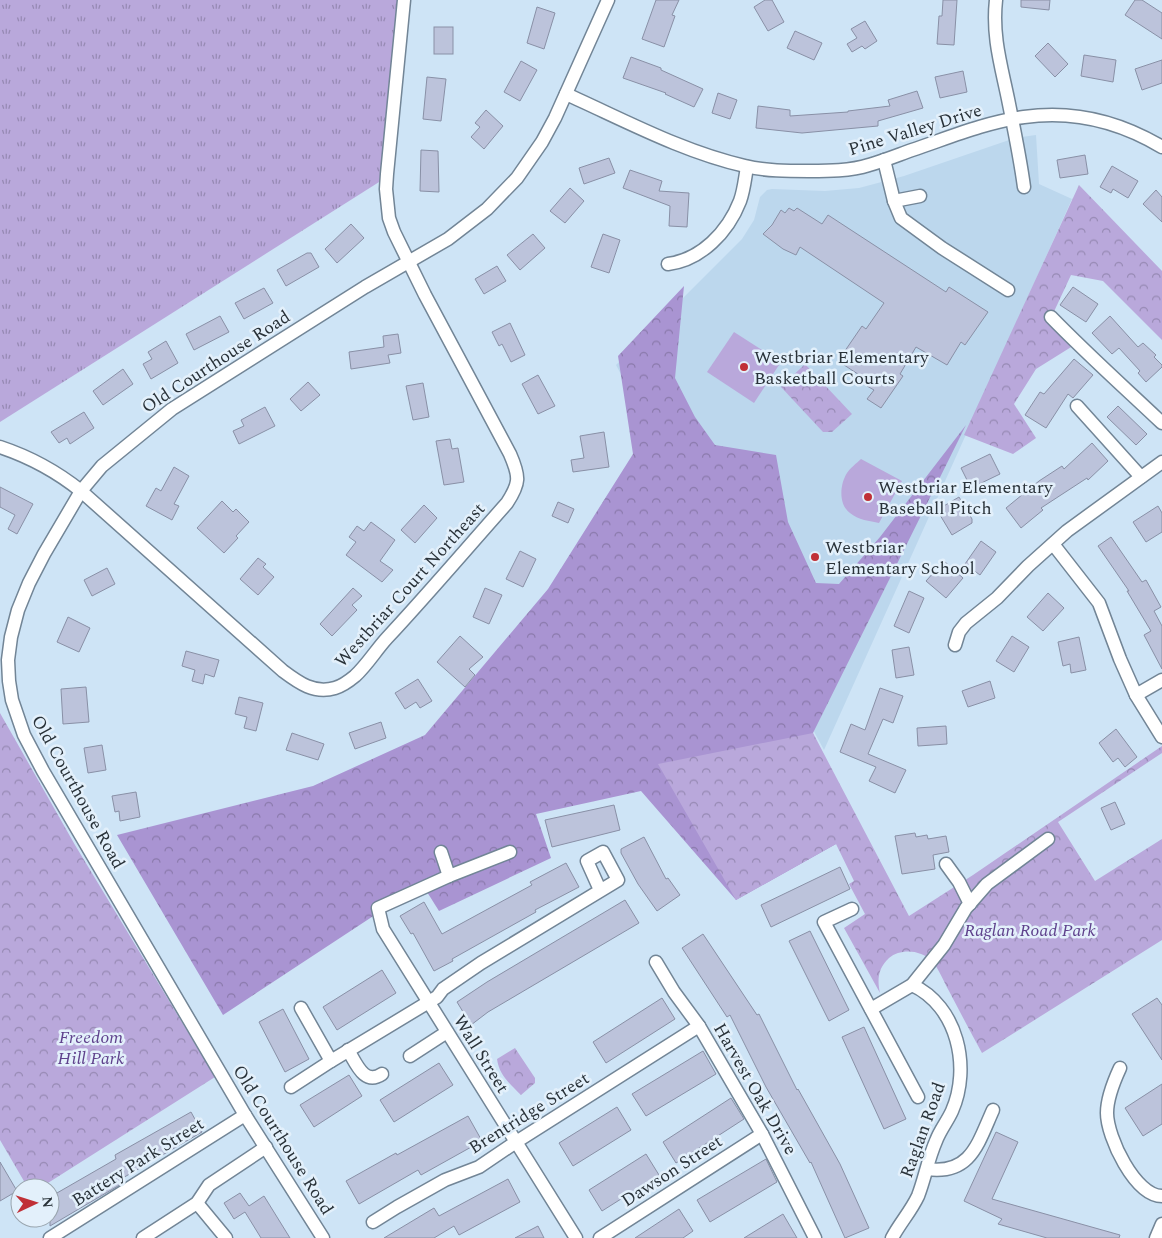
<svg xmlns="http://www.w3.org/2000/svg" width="1162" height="1238" font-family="Spectral,serif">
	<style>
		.built { fill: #bcd7ed }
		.grass { fill: url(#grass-tufts) }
		.forest { fill: url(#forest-crowns) }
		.park { fill: url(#park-crowns) }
		.garden { fill: #b9a8db }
		.building { fill: #bcc3db; stroke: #8990a6 }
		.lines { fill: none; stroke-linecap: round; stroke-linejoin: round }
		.minor-casing { stroke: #728596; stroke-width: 15 }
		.minor { stroke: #fff; stroke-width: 12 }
		.poi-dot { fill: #c03037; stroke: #e3f0fb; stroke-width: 2 }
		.labels { text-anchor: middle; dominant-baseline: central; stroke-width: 5; stroke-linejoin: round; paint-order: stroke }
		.street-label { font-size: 18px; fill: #293239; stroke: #e3f0fb }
		.poi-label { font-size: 18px; fill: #293239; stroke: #e3f0fb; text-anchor: start }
		.park-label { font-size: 18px; font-style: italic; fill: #5f428d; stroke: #e3f0fb }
	</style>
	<defs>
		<pattern id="grass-tufts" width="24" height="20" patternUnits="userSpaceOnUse" patternTransform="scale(1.25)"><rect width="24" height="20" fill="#b9a8db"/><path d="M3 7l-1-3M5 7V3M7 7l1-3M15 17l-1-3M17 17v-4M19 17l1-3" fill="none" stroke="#9689b3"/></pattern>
		<pattern id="forest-crowns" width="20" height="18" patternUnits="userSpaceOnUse" patternTransform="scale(1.25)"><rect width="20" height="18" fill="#a994d2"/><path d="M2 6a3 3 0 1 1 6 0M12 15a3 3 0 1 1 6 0" fill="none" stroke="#8a79ab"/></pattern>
		<pattern id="park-crowns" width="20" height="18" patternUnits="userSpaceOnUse" patternTransform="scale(1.25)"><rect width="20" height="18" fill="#b9a8db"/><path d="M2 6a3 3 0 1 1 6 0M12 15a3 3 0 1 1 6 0" fill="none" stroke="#9689b3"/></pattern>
	</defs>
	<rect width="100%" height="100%" fill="#cee4f6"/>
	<path class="built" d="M1036 135 1039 184 1072 199 824 750 616 365 742 239 754 220 760 197 767 190 772 189 825 191 859 188 904 176 1015 138Z"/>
	<path class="grass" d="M0 0H404L387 177 0 422Z"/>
	<path class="forest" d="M684 286 675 378 695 417 715 445 776 455 788 522 816 583 839 584 880 537 966 425 813 733 836 844 736 900 641 791 536 814 551 858 439 911 422 884 223 1015 117 835 313 786 425 735 548 589 633 454 618 356Z"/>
	<g class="park">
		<path d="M1079 185 1162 271V340L1103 281 1071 275 1051 318 1076 344 1036 369 1014 404 1036 438 1013 454 964 435Z"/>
		<path d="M805 364 852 414 832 432H823L781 387Z"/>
		<path d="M0 713 75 845 215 1077 40 1188H28L0 1140Z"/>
		<path d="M813 733 909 916 973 875 1162 746V753L1058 822 1095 881 1162 839V940L982 1053C971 1033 960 1012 949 991 944 982 939 969 932 961 921 950 901 948 889 958 878 968 877 980 880 993L844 928 865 914 849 884 854 881 836 844 736 900 658 764Z"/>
		<path d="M515 1048 535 1078V1083L521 1095C510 1084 499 1075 497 1059Z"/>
	</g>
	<g class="garden">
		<path d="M734 332 781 362 754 403 707 372Z"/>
		<path d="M861 459 902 481 879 523C870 521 858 520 850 513 838 504 840 484 847 473 850 468 857 463 861 459Z"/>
	</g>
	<g class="building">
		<path d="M656 0H679L672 15 675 16 664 47 642 39Z"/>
		<path d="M765 0H772L784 22 768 31 754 7Z"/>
		<path d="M943 0H957L954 45 937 44 939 16H942Z"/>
		<path d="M1021 0H1050L1049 10 1021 7Z"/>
		<path d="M1135 0H1142L1162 13V39L1125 15Z"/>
		<path d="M537 7 555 13 544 49 527 43Z"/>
		<path d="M865 21 877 41 865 49 862 46 852 52 847 44 857 38 851 29Z"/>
		<rect x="434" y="27" width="19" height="27"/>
		<path d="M795 31 822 43 814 60 787 48Z"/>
		<path d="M1048 43 1068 64 1055 77 1035 56Z"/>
		<path d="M1084 55 1116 60 1113 82 1081 76Z"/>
		<path d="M631 57 661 68V70L703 89 694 107 665 94 666 93 623 78Z"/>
		<path d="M1162 60V83L1142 90 1135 69Z"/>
		<path d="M521 61 537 70 520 101 504 92Z"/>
		<path d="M963 71 967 92 940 98 935 77Z"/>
		<path d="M427 77 446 79 441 121 423 119Z"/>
		<path d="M917 91 923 108 878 121V126L802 133 756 128 758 106 790 110V116L848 112V111L890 106 888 100Z"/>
		<path d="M718 93 737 100 730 119 712 113Z"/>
		<path d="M486 110 503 126 484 149 471 137 480 127 475 123Z"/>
		<path d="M421 150 438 151 439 192 420 191Z"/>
		<path d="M1085 155 1088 174 1060 178 1057 160Z"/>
		<path d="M609 158 615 173 584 184 579 168Z"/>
		<path d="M1112 166 1138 181 1128 198 1113 189 1111 193 1100 187Z"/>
		<path d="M630 170 662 181 659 191 689 193 687 227 669 226 670 206 623 188Z"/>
		<path d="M570 188 584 201 565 223 550 211Z"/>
		<path d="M1156 190 1162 197V222L1143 204Z"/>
		<path d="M789 208 794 211 797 208 822 224 828 215 946 292 949 287 988 312 965 345 961 342 947 365 916 347 900 374 903 376 881 408 867 399 874 390 867 386 870 382 838 361 862 326 866 329 884 303 800 247 796 255 783 249 763 234 772 225 781 210 785 213Z"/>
		<path d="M351 224 364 238 337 263 325 249Z"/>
		<path d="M533 234 545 248 520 270 507 255Z"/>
		<path d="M603 234 620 240 609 273 591 267Z"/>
		<path d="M307 253H311L319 267 286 286 277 270Z"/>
		<path d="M497 266 506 281 484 294 475 279Z"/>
		<path d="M1073 287 1098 304 1086 322 1060 305Z"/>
		<path d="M264 288 273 303 244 319 235 303Z"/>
		<path d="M220 316 229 332 194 350 186 334Z"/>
		<path d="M1110 316 1138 347 1143 343 1156 355 1154 357 1162 365V367L1146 382 1138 373 1140 371 1119 348 1112 354 1092 333Z"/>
		<path d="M510 323 525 355 511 362 502 344 499 346 492 332Z"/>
		<path d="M398 334 401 353 388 355 390 363 351 369 349 352 384 347 383 336Z"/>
		<path d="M166 341 178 363 151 379 143 364 152 359 148 352Z"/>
		<path d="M1074 359 1093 375 1073 398 1068 394 1046 428 1025 415 1040 392 1044 394Z"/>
		<path d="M123 369 133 384 103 405 93 391Z"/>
		<path d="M538 375 555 406 538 414 522 384Z"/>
		<path d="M308 382 320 395 301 411 290 399Z"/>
		<path d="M423 383 429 417 413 420 406 386Z"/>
		<path d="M1118 406 1147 434 1136 445 1107 417Z"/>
		<path d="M265 407 275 426 239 444 233 431 244 426 241 420Z"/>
		<path d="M84 412 94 428 70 444 67 438 59 443 51 432Z"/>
		<path d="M604 432 609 467 573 472 571 460 584 458 580 436Z"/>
		<path d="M450 439 452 449 458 448 464 482 444 485 436 441Z"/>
		<path d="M1092 443 1108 461 1088 480 1087 478 1041 508 1043 510 1021 528 1006 508 1039 481 1062 466 1064 469Z"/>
		<path d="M990 454 1000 474 971 488 961 468Z"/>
		<path d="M174 467 189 476 174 504 179 506 172 520 146 506 156 488 161 491Z"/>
		<path d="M0 487 33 504 17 534 8 529 15 515 0 507Z"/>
		<path d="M959 497 972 519V523L952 535 937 510Z"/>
		<path d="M222 501 233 512 236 509 249 522 236 536 238 538 224 553 197 528Z"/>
		<path d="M558 502 574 509 568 523 552 516Z"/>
		<path d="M424 505 437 518 415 543 401 530Z"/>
		<path d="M1158 506 1162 513V532L1146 542 1133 522Z"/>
		<path d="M371 522 395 540 380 561 393 570 382 582 346 555 356 542 349 537 357 526 364 531Z"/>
		<path d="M1111 537 1142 582 1146 580 1161 607 1154 611 1162 626V669L1144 635 1151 631 1127 591H1129L1098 546Z"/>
		<path d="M981 541 996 552 980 575 965 564Z"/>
		<path d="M520 551 536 559 523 587 506 579Z"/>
		<path d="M258 558 266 564 263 567 274 577 258 595 240 579Z"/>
		<path d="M944 561 963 578 946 598 926 581Z"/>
		<path d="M107 568 115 584 92 596 84 580Z"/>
		<path d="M353 588 362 596 352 605 357 610 332 636 320 624Z"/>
		<path d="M485 588 502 595 489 624 473 617Z"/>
		<path d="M909 591 924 598 909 633 894 626Z"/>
		<path d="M1048 593 1064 608 1043 631 1027 617Z"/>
		<path d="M68 617 90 628 79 652 57 642Z"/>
		<path d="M460 636 483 657 469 669 475 675 465 687 437 662Z"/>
		<path d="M1012 636 1029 647 1014 672 996 661Z"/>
		<path d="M1079 637 1086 670 1071 673 1070 664 1063 666 1058 642Z"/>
		<path d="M909 647 914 675 896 678 892 650Z"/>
		<path d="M186 651 219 660 214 677 205 674 203 684 192 681 195 670 182 666Z"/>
		<path d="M418 679 432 701 420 708 416 702 405 709 395 693Z"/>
		<path d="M990 681 995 698 968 707 962 691Z"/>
		<path d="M86 687 89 722 63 724 61 689Z"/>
		<path d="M880 688 903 696 893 723 883 719 868 754 906 770 895 793 869 781 876 767 840 752 851 724 865 730Z"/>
		<path d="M239 697 263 703 256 731 244 728 247 717 235 714Z"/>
		<path d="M381 722 386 738 355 749 349 733Z"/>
		<path d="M946 726 947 744 918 746 917 728Z"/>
		<path d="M1116 729 1137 757 1125 767 1118 758 1113 762 1099 743Z"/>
		<path d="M292 733 324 744 318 760 286 750Z"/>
		<path d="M102 745 106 770 88 773 84 748Z"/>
		<path d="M136 792 140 817 120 821 119 811 115 812 112 796Z"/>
		<path d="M1115 802 1125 824 1111 830 1101 808Z"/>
		<path d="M614 805 620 830 552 847 545 820Z"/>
		<path d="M915 833 916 837 927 835 928 839 946 836 949 852 933 855 935 869 902 874 895 836Z"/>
		<path d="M644 837 666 879 668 878 680 895 657 911 638 884 621 853V849Z"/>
		<path d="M566 863 579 887 535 910 536 912 452 959 453 961 434 971 413 933 411 934 400 916 424 902 442 934 532 885 530 882Z"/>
		<path d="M840 867 850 889 771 927 761 905Z"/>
		<path d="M625 900 639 923 488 1012 471 1025 457 1002 487 982Z"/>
		<path d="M810 931 849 1010 829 1021 789 941Z"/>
		<path d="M703 934 757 1015 759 1014 797 1090 798 1089 840 1164 869 1228 845 1238 811 1162 810 1163 766 1087 730 1015 727 1017 682 948Z"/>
		<path d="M382 970 396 993 337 1030 323 1007Z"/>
		<path d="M662 998 675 1019 606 1063 593 1042Z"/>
		<path d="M1157 998 1162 1005V1060L1132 1014Z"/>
		<path d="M283 1009 309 1059 285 1072 259 1022Z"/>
		<path d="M864 1027 906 1119 884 1129 842 1037Z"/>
		<path d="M703 1051 716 1074 646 1116 632 1094Z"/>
		<path d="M439 1063 453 1085 394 1122 380 1100Z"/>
		<path d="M349 1075 362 1096 314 1127 300 1105Z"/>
		<path d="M1162 1084V1124L1143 1136 1125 1108Z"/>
		<path d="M731 1098 744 1119 676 1163 663 1142Z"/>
		<path d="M617 1107 631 1130 573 1166 559 1143Z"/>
		<path d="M191 1112 202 1132 121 1179 123 1183 50 1226V1197L116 1159 115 1155Z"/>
		<path d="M468 1116 482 1141 421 1175 418 1170 359 1204 346 1181 396 1153 397 1155Z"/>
		<path d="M996 1132 1018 1142 992 1199 1120 1235 1119 1238H1047L998 1224 1002 1219 964 1201Z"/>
		<path d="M646 1154 659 1175 602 1211 589 1190Z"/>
		<path d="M766 1159 777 1182 710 1222 697 1200Z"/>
		<path d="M0 1162 17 1191 0 1201Z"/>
		<path d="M508 1179 520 1202 459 1235 454 1226 434 1238H384L434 1208 439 1216Z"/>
		<path d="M240 1193 249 1206 264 1196 290 1238H261L245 1212 234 1219 224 1203Z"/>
		<path d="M679 1209 693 1231 683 1238H635Z"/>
		<path d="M783 1214 797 1238H744Z"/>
		<path d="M538 1226 544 1238H515Z"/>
	</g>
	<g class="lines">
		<g class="minor-casing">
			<g id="minor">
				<path d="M996 0C992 36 1001 65 1008 99 1014 129 1020 157 1024 187"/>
				<path d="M566 94C624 120 683 152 745 166 765 171 788 171 809 171 828 171 850 171 869 165 883 161 898 155 912 150 948 138 986 122 1024 117 1073 110 1120 122 1162 147"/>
				<path d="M884 160 894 201 901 218 942 248 1008 290"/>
				<path d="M894 201 920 196"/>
				<path d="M668 264C701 260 728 232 740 201 744 190 745 178 747 167"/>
				<path d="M1051 317C1087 354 1125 388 1162 423"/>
				<path d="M1077 406 1141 477"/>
				<path d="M0 447C30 457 56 471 81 491L283 671C299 683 314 694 335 688 342 686 349 681 355 676 367 665 376 650 387 638 428 594 467 548 507 503 520 483 520 477 510 454L425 295 394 232 389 218 386 189 387 174 404 0"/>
				<path d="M1053 544 1099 603 1120 659 1136 695 1162 737"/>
				<path d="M955 645 959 632 966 623 997 598 1028 566 1067 531 1162 462"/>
				<path d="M1136 695 1162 680"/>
				<path d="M441 852 449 876 378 908 383 929 576 1238"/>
				<path d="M946 864 959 882 970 904"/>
				<path d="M449 876 510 852"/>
				<path d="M852 909 824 922 918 1097"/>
				<path d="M656 962 674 992 699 1026 762 1134 815 1238"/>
				<path d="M301 1008 331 1061 437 997 443 989 481 963 618 880 603 852 587 861 600 890"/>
				<path d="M871 1009 912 985 944 945 966 908 987 884 1048 839"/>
				<path d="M348 1050C356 1063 364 1086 382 1074"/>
				<path d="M410 1056 447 1032"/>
				<path d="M1120 1068C1114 1081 1107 1098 1107 1113 1107 1137 1135 1196 1162 1196"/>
				<path d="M291 1087 331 1061"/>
				<path d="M927 1169C971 1175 978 1143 993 1110"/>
				<path d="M197 1203 226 1238"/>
				<path d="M373 1222 397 1207 445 1180 479 1167 516 1142 699 1026"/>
				<path d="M50 1238 245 1115"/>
				<path d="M143 1238 197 1203 209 1185 266 1147"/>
				<path d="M323 1238 245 1115 43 771 24 735 12 700 9 681 8 660 11 637 18 610 29 583 44 554 81 491 102 466 172 409 365 287 448 239 487 209 517 178 542 142 555 118 608 0"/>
				<path d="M600 1238 762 1134"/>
				<path d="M892 1238C900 1223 911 1211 918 1196 925 1178 928 1159 936 1141 940 1130 947 1122 952 1111 971 1068 958 1006 912 985"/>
				<path d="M1156 1238 1162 1224"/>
			</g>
		</g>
		<use href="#minor" class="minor"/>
	</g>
	<g class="poi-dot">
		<circle cx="744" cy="367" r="5"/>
		<circle cx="868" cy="497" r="5"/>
		<circle cx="815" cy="557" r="5"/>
	</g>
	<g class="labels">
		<g class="street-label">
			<text transform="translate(915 130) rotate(-17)">Pine Valley Drive</text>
			<text transform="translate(216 362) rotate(-33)">Old Courthouse Road</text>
			<text transform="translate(410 585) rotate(-48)">Westbriar Court Northeast</text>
			<text transform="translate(78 792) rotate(61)">Old Courthouse Road</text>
			<text transform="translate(481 1054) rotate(58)">Wall Street</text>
			<text transform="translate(755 1089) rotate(60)">Harvest Oak Drive</text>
			<text transform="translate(529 1113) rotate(-32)">Brentridge Street</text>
			<text transform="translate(923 1130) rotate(-70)">Raglan Road</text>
			<text transform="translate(283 1140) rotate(58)">Old Courthouse Road</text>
			<text transform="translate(138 1162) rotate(-32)">Battery Park Street</text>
			<text transform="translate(672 1171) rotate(-33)">Dawson Street</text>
		</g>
		<g class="poi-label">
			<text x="754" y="357">Westbriar Elementary<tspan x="754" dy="21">Basketball Courts</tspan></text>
			<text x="878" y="487">Westbriar Elementary<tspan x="878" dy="21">Baseball Pitch</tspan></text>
			<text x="825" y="547">Westbriar<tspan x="825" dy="21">Elementary School</tspan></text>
		</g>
		<g class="park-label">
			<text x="1030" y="930">Raglan Road Park</text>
			<text x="91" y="1037">Freedom<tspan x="91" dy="21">Hill Park</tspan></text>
		</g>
	</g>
	<g transform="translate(35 1203) rotate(86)"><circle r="24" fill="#e3f0fb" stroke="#99a4ad"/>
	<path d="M0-4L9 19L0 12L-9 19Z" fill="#c03037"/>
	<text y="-8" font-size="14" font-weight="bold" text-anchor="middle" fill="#293239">N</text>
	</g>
</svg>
